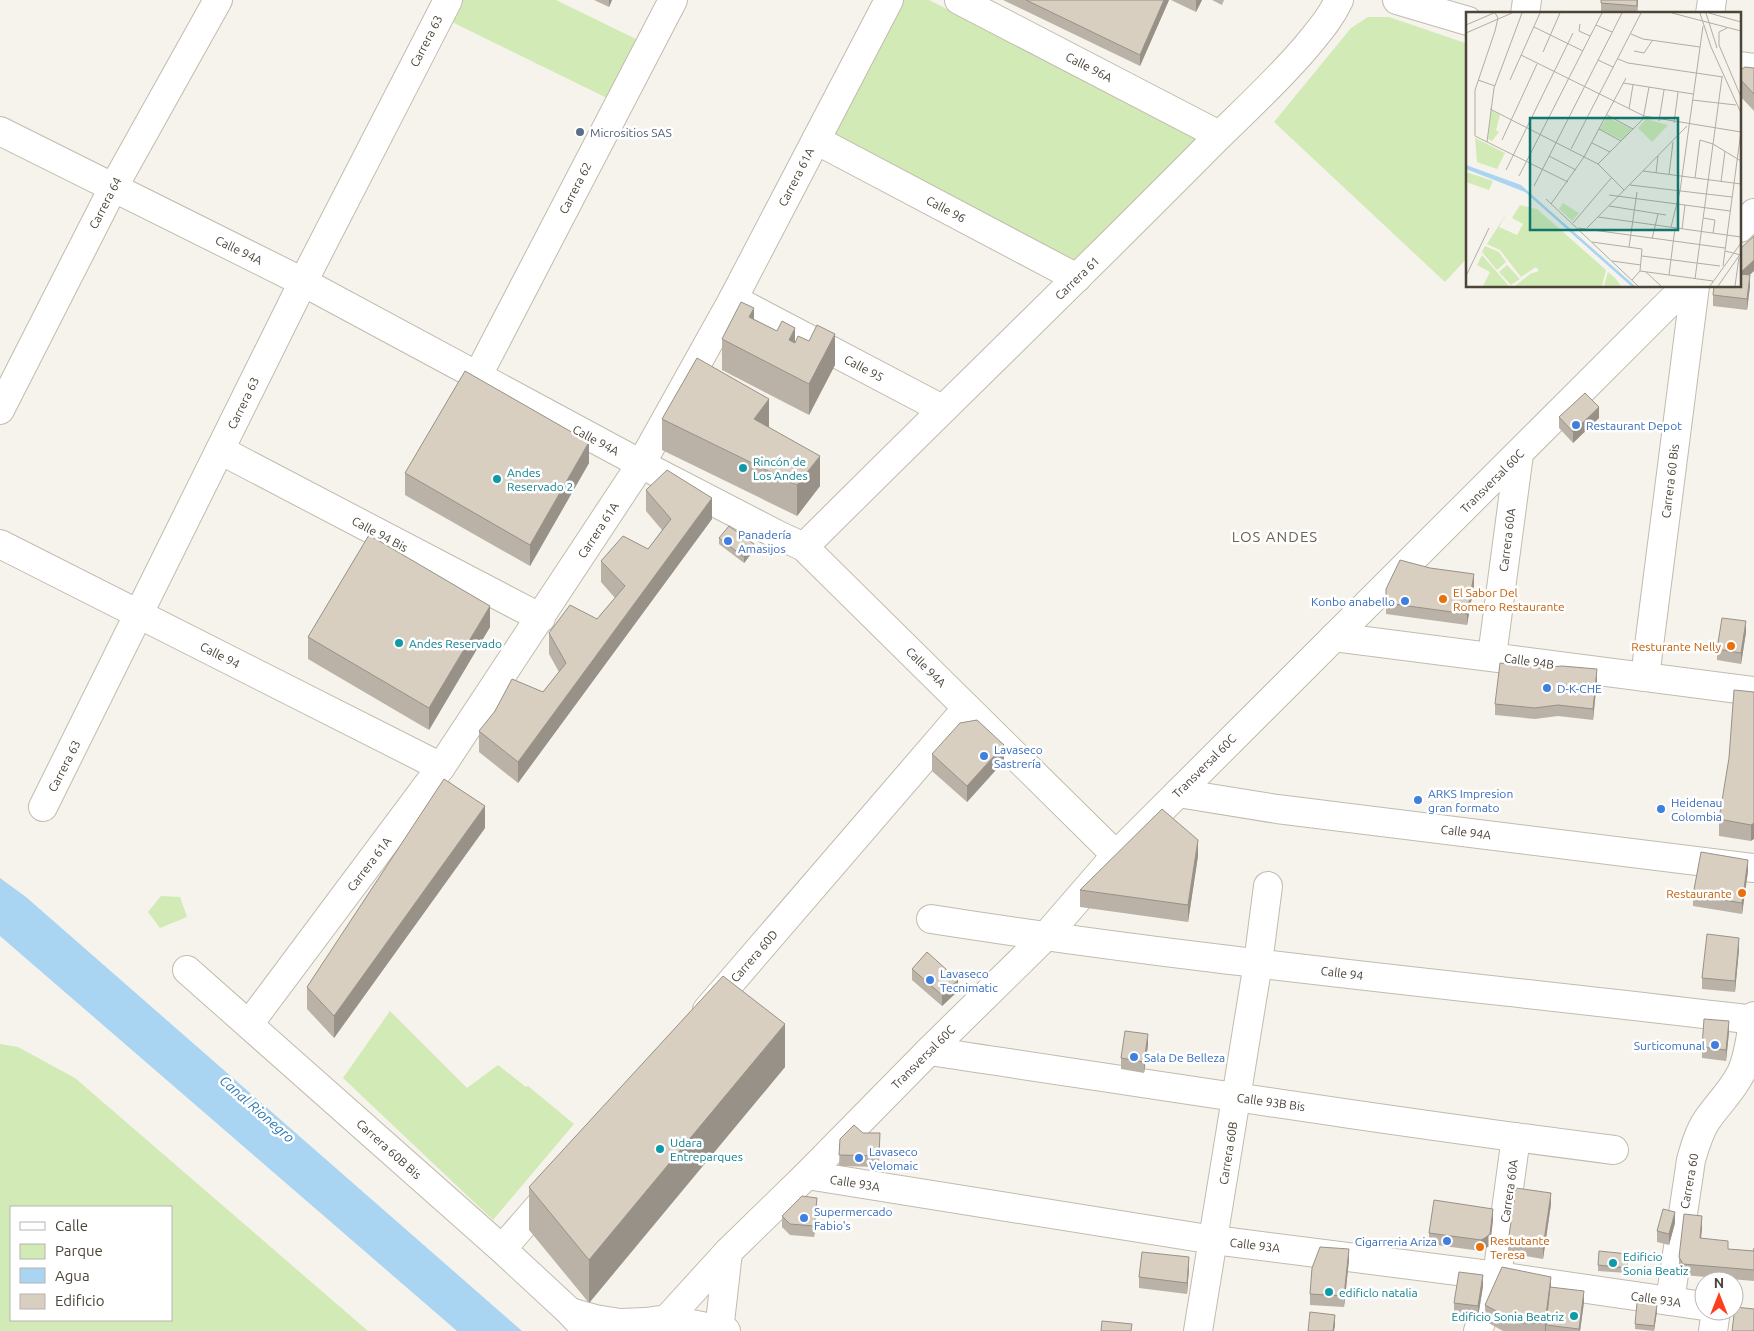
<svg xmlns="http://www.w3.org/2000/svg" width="1754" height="1331" font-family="Ubuntu,sans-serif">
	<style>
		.green { fill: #d2eab5; fill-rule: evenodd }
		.water { fill: #a9d4f2 }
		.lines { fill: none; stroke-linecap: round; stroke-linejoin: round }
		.minor-casing { stroke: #c2bbae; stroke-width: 30 }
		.minor { stroke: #fff; stroke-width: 28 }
		.wall { fill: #bab2a6 }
		.shaded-wall { fill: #979187 }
		.building { fill: #d8cfc1; stroke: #979187 }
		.service-dot { fill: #5c6f8a; stroke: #fff; stroke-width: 2 }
		.shop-dot { fill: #3f7fe0; stroke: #fff; stroke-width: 2 }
		.culture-dot { fill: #0f9aa8; stroke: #fff; stroke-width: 2 }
		.food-dot { fill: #e8710a; stroke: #fff; stroke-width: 2 }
		.labels { text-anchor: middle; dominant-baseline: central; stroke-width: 5; stroke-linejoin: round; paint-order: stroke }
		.street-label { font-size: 12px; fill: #4b4439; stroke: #fff }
		.service-label { font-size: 12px; fill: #4e5e75; stroke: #fff; text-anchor: start }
		.shop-label { font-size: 12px; fill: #366cbe; stroke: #fff; text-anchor: start }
		.culture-label { font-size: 12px; fill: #0d838f; stroke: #fff; text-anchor: start }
		.food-label { font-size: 12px; fill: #c56008; stroke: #fff; text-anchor: start }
		.water-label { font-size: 14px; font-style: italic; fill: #2e7ab2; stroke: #fff }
		.quarter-label { font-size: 15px; letter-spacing: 1px; fill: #6e6250; stroke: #fff }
		.inset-road { fill: none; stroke: #b2ada4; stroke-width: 1 }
		.view { fill: #0f766e; fill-opacity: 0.15; stroke: #0f766e; stroke-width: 2.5 }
		.inset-edge { fill: none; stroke: #4b4439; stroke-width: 2.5 }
	</style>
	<rect width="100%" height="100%" fill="#f6f3ec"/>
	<g class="green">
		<path d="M460 0H556L640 41 611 100 450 21Z"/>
		<path d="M903 0H929L1200 137 1084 265 828 135Z"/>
		<path d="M1368 17H1389L1468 44V257L1445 282 1274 122 1351 28Z"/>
		<path d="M161 896 180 897 187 917 160 928 148 912Z"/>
		<path d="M390 1011 467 1088 498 1065 526 1087 528 1086 574 1124 493 1220 343 1078Z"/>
		<path d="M0 1044 18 1047 75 1078 368 1331H0ZM11 1207H171V1320H11Z"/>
	</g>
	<path class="water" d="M0 878 26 897 522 1331H457L0 936Z"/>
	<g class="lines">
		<g class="minor-casing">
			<g id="minor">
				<path d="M959 0 1219 135"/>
				<path d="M1397 0 1468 21"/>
				<path d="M1525 14 1527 0"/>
				<path d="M1710 14 1712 0"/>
				<path d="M1740 66 1754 68"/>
				<path d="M0 131 303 282 641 464 778 535 804 547 1116 855"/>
				<path d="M816 140 1077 278"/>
				<path d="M1740 228 1754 213"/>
				<path d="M733 299 942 409"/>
				<path d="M477 377 673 0"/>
				<path d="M0 410 113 188 218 0"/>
				<path d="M220 450 541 618"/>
				<path d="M0 544 441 767"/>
				<path d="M804 547C935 416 1068 288 1198 157 1234 120 1273 86 1306 47 1319 31 1330 19 1339 0"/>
				<path d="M1334 637 1754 691"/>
				<path d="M1492 656 1519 454"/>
				<path d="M1645 677 1695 286"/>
				<path d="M1178 793 1277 809 1754 868"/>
				<path d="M43 807 303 282 448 0"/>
				<path d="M931 919C1204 962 1480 987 1754 1020"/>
				<path d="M187 970 502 1249 570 1312 582 1325"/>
				<path d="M707 1010 967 708"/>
				<path d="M249 1024 441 767 641 464 733 299 889 0"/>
				<path d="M929 1051C1157 1085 1385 1121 1614 1150"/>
				<path d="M807 1175 1214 1240 1497 1276 1704 1306"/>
				<path d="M502 1249 554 1189"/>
				<path d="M1670 1301 1691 1160C1695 1146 1699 1132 1707 1120 1718 1104 1732 1091 1741 1073 1749 1056 1751 1034 1754 1016"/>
				<path d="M570 1312 595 1319 620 1323 646 1322 667 1319 728 1252 807 1175 929 1051 1045 937 1116 855 1686 286"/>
				<path d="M667 1319 726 1331"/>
				<path d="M719 1331 728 1252"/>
				<path d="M1198 1331 1258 963 1268 886"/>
				<path d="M1478 1331 1497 1276 1516 1137"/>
				<path d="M1713 1331 1716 1311"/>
			</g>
		</g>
		<use href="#minor" class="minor"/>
	</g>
	<g class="wall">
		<path d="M594 0H612L609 7Z"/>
		<path d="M1003 0H1169L1140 66Z"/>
		<path d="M1171 0H1202L1196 12Z"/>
		<path d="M1212 0H1224L1222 5Z"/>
		<path d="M1601 0H1638L1637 14H1601Z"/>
		<path d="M1754 68V111L1740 96V70Z"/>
		<path d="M1750 275V286L1747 310 1713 306V295Z"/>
		<path d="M754 319 795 341 835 365 809 415 722 370V339Z"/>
		<path d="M1559 417 1599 418 1573 443 1559 428Z"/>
		<path d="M662 419 769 427 820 486 797 516 662 450Z"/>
		<path d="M589 463 530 566 405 495V473Z"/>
		<path d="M646 490 712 519 518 783 479 752V731L543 692 559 672 549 654V633L597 619 615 598 601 582V561L648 549 662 530 646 511Z"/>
		<path d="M719 538 754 550 744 563 719 544Z"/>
		<path d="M1474 585 1467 625 1386 614V603Z"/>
		<path d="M490 627 429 730 308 659V637Z"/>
		<path d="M1746 632 1741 664 1717 660V649Z"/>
		<path d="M1597 680 1593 720 1558 716 1535 719 1495 715V704Z"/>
		<path d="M1754 692 1751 841 1719 836V819Z"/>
		<path d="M932 754 1004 761 967 802 932 771Z"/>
		<path d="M485 828 334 1038 307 1009V987Z"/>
		<path d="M1198 856 1188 922 1080 907V890Z"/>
		<path d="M1748 871 1742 914 1693 906V895Z"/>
		<path d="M1739 949 1735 992 1702 989V978Z"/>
		<path d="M912 969 958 991 942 1006 912 980Z"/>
		<path d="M1729 1032 1726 1061 1702 1058V1047Z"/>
		<path d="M1148 1045 1144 1073 1121 1069V1058Z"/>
		<path d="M785 1067 589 1303 529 1230V1187Z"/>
		<path d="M880 1133 879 1167 839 1166 840 1139Z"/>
		<path d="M1551 1204 1543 1259 1508 1253V1242Z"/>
		<path d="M817 1209 814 1237 790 1235 782 1227V1216Z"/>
		<path d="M1493 1220 1490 1245 1485 1249 1481 1251 1429 1244V1233Z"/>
		<path d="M1675 1223 1669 1245 1657 1242V1231Z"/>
		<path d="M1702 1227 1701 1238 1728 1249 1754 1251V1248V1281L1683 1275 1679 1268V1257Z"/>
		<path d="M1628 1259 1627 1273 1598 1271V1265Z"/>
		<path d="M1349 1260 1344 1307 1310 1305V1294Z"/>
		<path d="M1189 1268 1187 1294 1139 1288V1277Z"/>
		<path d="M1483 1286 1478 1317 1454 1314V1303Z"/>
		<path d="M1551 1287 1584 1302 1580 1331H1503L1485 1321V1305Z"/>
		<path d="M1657 1311 1654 1331 1635 1329V1324Z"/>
	</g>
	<g class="shaded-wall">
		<path d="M609 0H612L609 7Z"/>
		<path d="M1164 0H1169L1140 66V55Z"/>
		<path d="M1196 0H1202L1196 12Z"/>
		<path d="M1637 0H1638L1637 14Z"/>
		<path d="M1742 164V175L1740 176V165Z"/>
		<path d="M1754 260V271L1740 284V273Z"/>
		<path d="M1750 275V286L1747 310V299Z"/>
		<path d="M754 308V339L749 317Z"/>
		<path d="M795 328V359L789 340Z"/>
		<path d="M835 334V365L809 415V384Z"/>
		<path d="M769 399V430L754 419Z"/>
		<path d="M1599 407V418L1573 443V432Z"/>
		<path d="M589 442V463L530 566V545Z"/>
		<path d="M820 456V486L797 516V485Z"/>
		<path d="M712 498V519L518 783V762Z"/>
		<path d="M754 544V550L744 563V557Z"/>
		<path d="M1474 574V585L1467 625V614Z"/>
		<path d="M490 606V627L429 730V708Z"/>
		<path d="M1746 621V632L1741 664V653Z"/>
		<path d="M1597 669V680L1593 720V709Z"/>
		<path d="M1004 745V761L967 802V786Z"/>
		<path d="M485 806V828L334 1038V1016Z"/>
		<path d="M1754 823V839L1751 841V825Z"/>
		<path d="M1198 840V856L1188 922V905Z"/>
		<path d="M1748 860V871L1742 914V903Z"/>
		<path d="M1739 938V949L1735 992V981Z"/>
		<path d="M958 980V991L942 1006V995Z"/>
		<path d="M1729 1021V1032L1726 1061V1050Z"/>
		<path d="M785 1024V1067L589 1303V1260Z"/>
		<path d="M1148 1034V1045L1144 1073V1062Z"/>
		<path d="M1551 1193V1204L1543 1259V1248Z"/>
		<path d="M817 1198V1209L814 1237V1226Z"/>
		<path d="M1493 1209V1220L1490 1245 1485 1249 1481 1251V1240Z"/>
		<path d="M1675 1212V1223L1669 1245V1234Z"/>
		<path d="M1702 1216V1227L1700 1249V1238Z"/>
		<path d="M1349 1249V1260L1344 1307V1296Z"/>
		<path d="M1189 1257V1268L1187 1294V1283Z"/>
		<path d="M1483 1275V1286L1478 1317V1306Z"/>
		<path d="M1551 1277V1293L1546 1325V1331H1545V1323Z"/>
		<path d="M1584 1291V1302L1580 1331H1579Z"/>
		<path d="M1657 1305V1311L1654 1331V1326Z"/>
		<path d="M1335 1315V1326L1334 1331H1333Z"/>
	</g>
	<g class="building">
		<path d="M1026 0H1164L1140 55Z"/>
		<path d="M1601 0H1637V6L1601 3Z"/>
		<path d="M1745 67 1754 68V94L1740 79V70Z"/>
		<path d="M1754 236V260L1740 273V249Z"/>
		<path d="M1740 274 1750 275 1747 299 1713 295 1714 286H1740Z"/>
		<path d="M741 302 754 308 749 317 777 331 782 321 795 328 789 340 795 343 798 336 809 341 817 325 835 334 809 384 722 339Z"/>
		<path d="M697 358 769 399 754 419 820 456 797 485 662 419Z"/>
		<path d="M465 371 589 442 530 545 405 473Z"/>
		<path d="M1585 393 1599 407 1573 432 1559 417Z"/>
		<path d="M667 470 712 498 518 762 479 731 495 711 512 679 543 692 566 663 549 633 570 605 597 619 625 586 601 561 623 536 648 549 671 519 646 490Z"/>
		<path d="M729 526 754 544 744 557 719 538Z"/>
		<path d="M369 535 490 606 429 708 308 637Z"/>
		<path d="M1400 560 1430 568 1474 574 1467 614 1386 603V589Z"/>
		<path d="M1722 618 1746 621 1741 653 1717 649Z"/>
		<path d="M1500 663 1540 668 1562 666 1597 669 1593 709 1558 705 1535 708 1495 704Z"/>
		<path d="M1734 690 1754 692V823L1751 825 1719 819 1729 758Z"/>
		<path d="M977 720 1004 745 967 786 932 754 960 723Z"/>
		<path d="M444 779 485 806 334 1016 307 987Z"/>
		<path d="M1162 809 1198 840 1188 905 1080 890Z"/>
		<path d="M1701 852 1748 860 1742 903 1693 895Z"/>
		<path d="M1707 934 1739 938 1735 981 1702 978Z"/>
		<path d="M927 952 958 980 942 995 912 969Z"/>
		<path d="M723 976 785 1024 589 1260 529 1187Z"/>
		<path d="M1704 1019 1729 1021 1726 1050 1702 1047Z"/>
		<path d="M1125 1031 1148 1034 1144 1062 1121 1058Z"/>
		<path d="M854 1125 863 1133H880L879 1156 839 1155 840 1139Z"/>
		<path d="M1516 1188 1551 1193 1543 1248 1508 1242Z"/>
		<path d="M802 1196 817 1198 814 1226 790 1224 782 1216Z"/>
		<path d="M1434 1200 1493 1209 1490 1234 1485 1238 1481 1240 1429 1233Z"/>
		<path d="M1663 1209 1675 1212 1669 1234 1657 1231Z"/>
		<path d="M1684 1214 1702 1216 1700 1238 1728 1241V1249L1754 1251V1248V1270L1683 1264 1679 1257Z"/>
		<path d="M1320 1247 1349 1249 1344 1296 1310 1294 1312 1268Z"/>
		<path d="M1599 1251 1628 1254 1627 1268 1598 1265Z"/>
		<path d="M1142 1252 1189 1257 1187 1283 1139 1277Z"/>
		<path d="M1502 1267 1551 1277 1545 1323H1518L1485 1305Z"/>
		<path d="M1459 1272 1483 1275 1478 1306 1454 1303Z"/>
		<path d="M1550 1287 1584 1291 1579 1329 1546 1325Z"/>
		<path d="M1637 1303 1657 1305 1654 1326 1635 1324Z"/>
		<path d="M1735 1307 1754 1309V1331H1732Z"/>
		<path d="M1310 1312 1335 1315 1333 1331H1308Z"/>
		<path d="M1102 1321 1132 1324 1131 1331H1101Z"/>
	</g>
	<circle class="service-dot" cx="580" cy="132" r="5"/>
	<g class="shop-dot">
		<circle cx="1576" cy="425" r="5"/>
		<circle cx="728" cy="541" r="5"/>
		<circle cx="1405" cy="601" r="5"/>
		<circle cx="1547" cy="688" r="5"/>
		<circle cx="984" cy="756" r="5"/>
		<circle cx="1418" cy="800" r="5"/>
		<circle cx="1661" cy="809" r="5"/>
		<circle cx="930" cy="980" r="5"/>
		<circle cx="1715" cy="1045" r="5"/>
		<circle cx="1134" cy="1057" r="5"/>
		<circle cx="859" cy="1158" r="5"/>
		<circle cx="804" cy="1218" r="5"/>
		<circle cx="1447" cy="1241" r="5"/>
	</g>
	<g class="culture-dot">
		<circle cx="743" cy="468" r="5"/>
		<circle cx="497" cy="479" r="5"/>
		<circle cx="399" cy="643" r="5"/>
		<circle cx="660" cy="1149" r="5"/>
		<circle cx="1613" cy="1263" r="5"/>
		<circle cx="1329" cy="1292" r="5"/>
		<circle cx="1574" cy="1316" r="5"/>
	</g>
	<g class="food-dot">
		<circle cx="1443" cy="599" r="5"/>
		<circle cx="1731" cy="646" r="5"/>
		<circle cx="1742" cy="893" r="5"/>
		<circle cx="1480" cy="1247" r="5"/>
	</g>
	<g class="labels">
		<g class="street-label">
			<text transform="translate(426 41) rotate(-63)">Carrera 63</text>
			<text transform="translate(1089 67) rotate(27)">Calle 96A</text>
			<text transform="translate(796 177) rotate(-63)">Carrera 61A</text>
			<text transform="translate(575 188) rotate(-63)">Carrera 62</text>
			<text transform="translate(105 203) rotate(-63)">Carrera 64</text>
			<text transform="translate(946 209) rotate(28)">Calle 96</text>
			<text transform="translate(239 250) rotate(26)">Calle 94A</text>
			<text transform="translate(1077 278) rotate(-44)">Carrera 61</text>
			<text transform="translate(864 368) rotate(28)">Calle 95</text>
			<text transform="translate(243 403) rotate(-64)">Carrera 63</text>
			<text transform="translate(596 440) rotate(28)">Calle 94A</text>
			<text transform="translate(1492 481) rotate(-45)">Transversal 60C</text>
			<text transform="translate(1670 481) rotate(-83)">Carrera 60 Bis</text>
			<text transform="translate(598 530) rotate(-57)">Carrera 61A</text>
			<text transform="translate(380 534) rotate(28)">Calle 94 Bis</text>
			<text transform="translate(1507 540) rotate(-83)">Carrera 60A</text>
			<text transform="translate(220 655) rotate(27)">Calle 94</text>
			<text transform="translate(1529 661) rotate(8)">Calle 94B</text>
			<text transform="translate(926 667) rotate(45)">Calle 94A</text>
			<text transform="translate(64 766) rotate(-63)">Carrera 63</text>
			<text transform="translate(1204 766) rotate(-45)">Transversal 60C</text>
			<text transform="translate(1466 832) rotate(7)">Calle 94A</text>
			<text transform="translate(369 864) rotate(-53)">Carrera 61A</text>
			<text transform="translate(754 956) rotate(-49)">Carrera 60D</text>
			<text transform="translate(1342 973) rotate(7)">Calle 94</text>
			<text transform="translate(923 1057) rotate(-45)">Transversal 60C</text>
			<text transform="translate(1271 1102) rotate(8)">Calle 93B Bis</text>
			<text transform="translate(389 1149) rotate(42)">Carrera 60B Bis</text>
			<text transform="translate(1228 1153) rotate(-81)">Carrera 60B</text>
			<text transform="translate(1689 1181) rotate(-80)">Carrera 60</text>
			<text transform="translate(855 1183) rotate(9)">Calle 93A</text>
			<text transform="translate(1509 1191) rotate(-82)">Carrera 60A</text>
			<text transform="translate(1255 1245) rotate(7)">Calle 93A</text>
			<text transform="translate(1656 1299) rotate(8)">Calle 93A</text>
		</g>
		<g class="service-label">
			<text x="590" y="132">Micrositios SAS</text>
		</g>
		<g class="shop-label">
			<text x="1586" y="425">Restaurant Depot</text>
			<text x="738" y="534">Panadería<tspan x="738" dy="14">Amasijos</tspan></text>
			<text x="1395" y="601" text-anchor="end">Konbo anabello</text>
			<text x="1557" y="688">D-K-CHE</text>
			<text x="994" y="749">Lavaseco<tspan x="994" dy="14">Sastrería</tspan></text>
			<text x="1428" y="793">ARKS Impresion<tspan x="1428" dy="14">gran formato</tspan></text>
			<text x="1671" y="802">Heidenau<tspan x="1671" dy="14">Colombia</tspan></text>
			<text x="940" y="973">Lavaseco<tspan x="940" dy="14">Tecnimatic</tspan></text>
			<text x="1705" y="1045" text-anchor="end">Surticomunal</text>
			<text x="1144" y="1057">Sala De Belleza</text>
			<text x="869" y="1151">Lavaseco<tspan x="869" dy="14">Velomaic</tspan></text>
			<text x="814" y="1211">Supermercado<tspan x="814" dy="14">Fabio's</tspan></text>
			<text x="1437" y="1241" text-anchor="end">Cigarreria Ariza</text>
		</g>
		<g class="culture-label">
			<text x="753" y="461">Rincón de<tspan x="753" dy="14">Los Andes</tspan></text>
			<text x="507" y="472">Andes<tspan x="507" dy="14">Reservado 2</tspan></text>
			<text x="409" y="643">Andes Reservado</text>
			<text x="670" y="1142">Udara<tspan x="670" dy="14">Entreparques</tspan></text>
			<text x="1623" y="1256">Edificio<tspan x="1623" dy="14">Sonia Beatiz</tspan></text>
			<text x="1339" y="1292">edificlo natalia</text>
			<text x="1564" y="1316" text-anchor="end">Edificio Sonia Beatriz</text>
		</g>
		<g class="food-label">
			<text x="1453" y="592">El Sabor Del<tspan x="1453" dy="14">Romero Restaurante</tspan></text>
			<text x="1721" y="646" text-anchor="end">Resturante Nelly</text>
			<text x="1732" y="893" text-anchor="end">Restaurante</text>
			<text x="1490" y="1240">Restutante<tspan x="1490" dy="14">Teresa</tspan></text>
		</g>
		<g class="water-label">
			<text transform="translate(257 1109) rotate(41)">Canal Rionegro</text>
		</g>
		<g class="quarter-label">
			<text x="1275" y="536">LOS ANDES</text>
		</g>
	</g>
	<g transform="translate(1466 12)">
		<rect width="275" height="275" fill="#f6f3ec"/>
		<path d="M25 98 34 103 30 118 33 120 26 129 22 127ZM141 105 166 117 156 128 134 117ZM180 107 202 113 186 130 172 116ZM9 126 39 141 31 157 11 150ZM0 160 27 169 23 178 0 170ZM97 191 113 201 106 209 93 197ZM54 193 71 197 140 258 136 274H49L64 262 73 259 70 255 55 265 34 238 21 232 42 199 33 215 51 223 57 212 46 206ZM19 234 33 240 40 250 31 258 16 240ZM16 243 43 274H17L24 260 11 253ZM41 253 54 267 45 273 33 260ZM142 260 149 266 155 274H138Z" fill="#d2eab5"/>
		<path d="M0 153 55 173 169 274H165L59 180 0 157Z" fill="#a9d4f2"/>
		<path class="inset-road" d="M29 1 32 6 29 19 9 78V124L102 170M206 1 275 19M234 1 245 35 275 101M240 1 251 36M243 1 275 10M114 12 113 19 124 24M0 13 28 1M130 13 146 20M68 15 117 39M261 16 253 20V33L275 85M0 21 46 1M165 22 177 27 234 35M168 39 178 41 186 29M77 40 94 1M55 43 178 104 275 120M152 47 162 51 257 65M132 48 147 55M12 68 29 74M44 68 74 1M157 71 227 82M226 88 270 93M24 97 132 152 158 178M163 97 167 73M141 103 167 117M193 109 198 78M208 111 212 80M133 117 155 129M36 128 71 52M21 130 28 76 56 1M126 131 144 140M105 137 175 1M83 144 110 158M132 152 177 107 183 75M40 158 107 21M177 159 275 172M190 161 192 144M203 163 207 130M53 164 136 1M229 166 234 128 247 132 275 149M255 170 259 139M164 173 266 185M68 174 156 1M143 183 264 199M80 187 172 274M85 192 118 145 160 66M143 194 200 203M132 205 275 225M237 206 249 208 247 221M107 211 146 165M205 215 214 179 237 14M112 216 259 236M121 216 221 114M216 217 219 193M186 227 192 202M126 230 176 237 174 259 166 268M163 235 171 180M259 239 275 243M176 244 254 254M146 249 175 253M257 254 275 119M174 259 247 269M180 260 195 274M203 263 209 216M0 264 23 216M229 267 256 65M244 274 275 231M252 274 275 241M269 274 273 245"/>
		<path class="view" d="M64 106H212V218H64Z"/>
		<rect width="275" height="275" class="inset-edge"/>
	</g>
	<rect x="10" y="1206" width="162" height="115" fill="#ffffff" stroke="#b7b4b0"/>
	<rect x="20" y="1222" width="25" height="8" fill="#ffffff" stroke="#b7b4b0"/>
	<text x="55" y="1231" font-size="15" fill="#4b4439">Calle</text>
	<rect x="20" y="1244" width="25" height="15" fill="#d2eab5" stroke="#b7b4b0"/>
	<text x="55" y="1256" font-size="15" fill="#4b4439">Parque</text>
	<rect x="20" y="1268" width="25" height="15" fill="#a9d4f2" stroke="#b7b4b0"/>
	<text x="55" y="1281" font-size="15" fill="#4b4439">Agua</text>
	<rect x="20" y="1294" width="25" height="15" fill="#d8cfc1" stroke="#b7b4b0"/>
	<text x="55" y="1306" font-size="15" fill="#4b4439">Edificio</text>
	<g transform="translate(1719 1296)"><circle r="24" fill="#ffffff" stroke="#b7b4b0"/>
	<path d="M0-4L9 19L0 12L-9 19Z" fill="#fc3f1d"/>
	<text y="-8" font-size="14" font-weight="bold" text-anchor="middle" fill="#4b4439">N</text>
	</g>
</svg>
